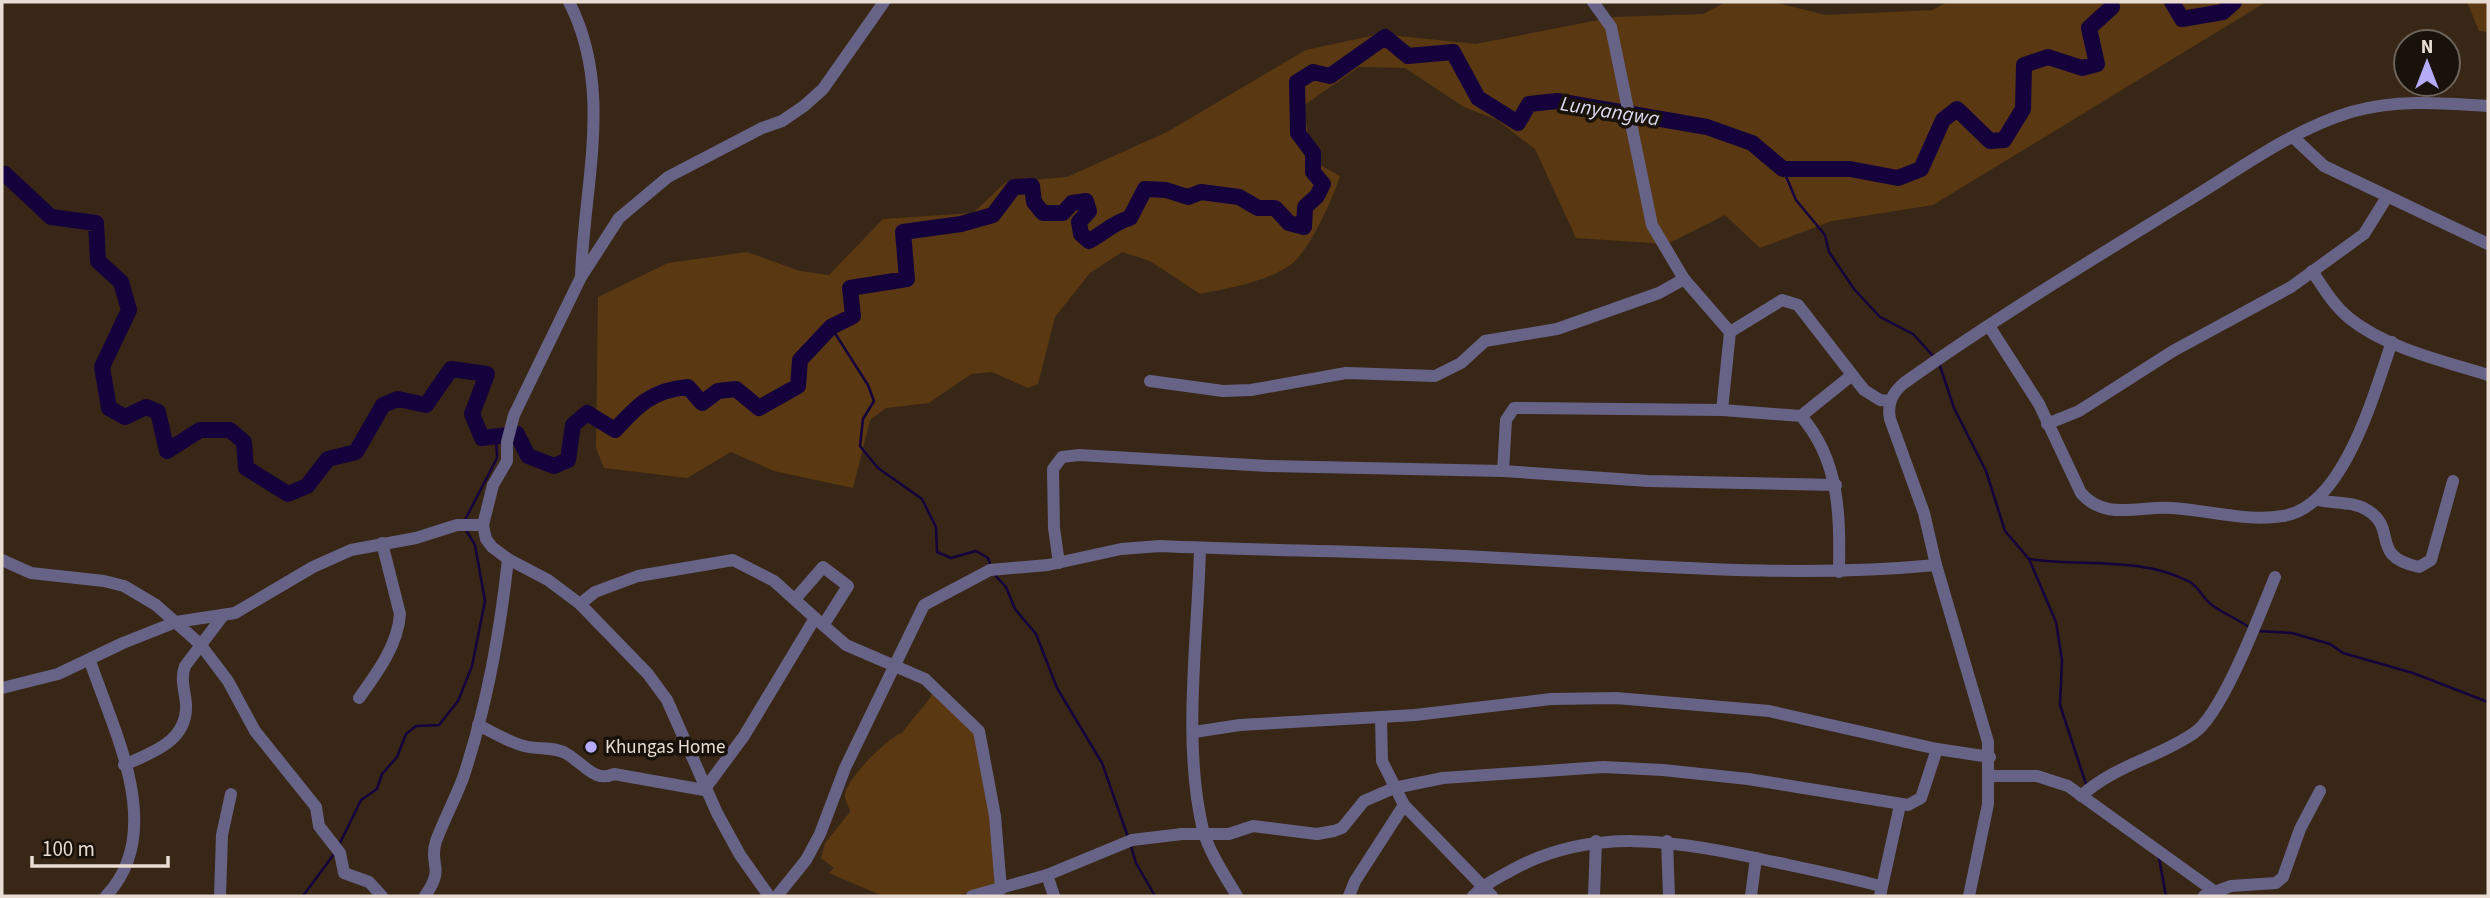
<svg xmlns="http://www.w3.org/2000/svg" width="2490" height="898" font-family="'Source Sans 3',sans-serif">
	<style>
		.green { fill: #5a3812 }
		.lines { fill: none; stroke-linecap: round; stroke-linejoin: round }
		.stream { stroke: #15023c; stroke-width: 2.5 }
		.river { stroke: #15023c; stroke-width: 16 }
		.minor { stroke: #676387; stroke-width: 12 }
		.poi-dot { fill: #b5acf8; stroke: #19120a; stroke-width: 2.5 }
		.labels { text-anchor: middle; dominant-baseline: central; stroke-width: 7; stroke-linejoin: round; paint-order: stroke }
		.poi-label { font-size: 19px; fill: #e9ddd3; stroke: #19120a; text-anchor: start }
		.water-label { font-size: 21px; font-style: italic; fill: #dcdaf1; stroke: #19120a }
	</style>
	<rect width="100%" height="100%" fill="#382716"/>
	<g class="green">
		<path d="M1726 2H1774L1825 15 1933 10 1947 2H2266L1933 205 1832 221 1760 248 1725 215 1667 244 1576 238 1535 149 1497 120 1464 107 1405 68 1359 67 1303 106 1308 134 1320 165 1340 176C1333 198 1309 253 1289 266 1262 283 1231 287 1200 294L1150 261 1122 252 1090 273 1055 317 1038 384 1028 388 992 372 971 374 929 403 886 408 870 420 853 488 774 471 731 452 687 478 604 468 596 448 598 297 668 263 747 252 800 271 829 275 883 219 973 213 1006 182 1067 177 1167 132 1306 50 1380 34 1476 44 1614 17 1703 14Z"/>
		<path d="M2467 2H2488V32L2479 31Z"/>
		<path d="M935 690 976 731 988 783 995 885 955 896H883L829 873 834 868 821 858 825 843 850 812C849 806 845 801 845 796 844 781 888 737 902 733 913 717 925 707 935 690Z"/>
	</g>
	<g class="lines">
		<g class="stream">
			<path d="M1783 169 1796 200 1825 235 1829 252 1854 289 1880 317 1913 334 1935 358"/>
			<path d="M831 327 868 385 874 401 863 419 860 446 878 468 922 499 936 527 937 552 951 558 976 551 988 558 990 564"/>
			<path d="M1939 363 1954 408 1986 471 2005 531 2029 559C2082 567 2140 556 2190 582 2199 587 2203 599 2212 605 2224 614 2238 619 2250 628"/>
			<path d="M465 520 497 458 496 437"/>
			<path d="M2029 559 2056 622 2062 660 2060 705 2087 787"/>
			<path d="M994 574 1006 587 1015 609 1036 634 1057 688 1102 763 1128 837"/>
			<path d="M2259 631 2292 633 2330 644 2343 653 2413 673 2488 702"/>
			<path d="M339 845 361 800 377 789 382 774 397 757 406 734 416 726 439 725 458 701 472 666 485 601 475 545 466 530"/>
			<path d="M1131 846 1136 863 1155 896"/>
			<path d="M2159 858 2166 896"/>
			<path d="M303 896 334 854"/>
		</g>
		<g class="river">
			<path d="M2172 2 2182 19 2223 12 2234 2"/>
			<path d="M2 176 5 174 51 217 96 223 98 261 121 282 129 310 102 367 109 408 125 417 146 407 158 412 167 451 200 430H230L244 442 246 468 288 494 307 486 328 459 356 452 383 405 398 399 426 405 451 369 487 374 472 414 482 438 517 434 528 456 554 466 568 460 573 425 587 413 615 430C638 405 652 390 688 387L702 403 718 391 736 389 759 408 798 386 800 360 831 327 853 316 850 288 907 279 903 232 961 224 993 215 1014 187 1032 186 1034 202 1043 213H1063L1072 203 1086 201 1089 211 1079 222 1081 234 1089 241C1104 233 1114 222 1130 218L1145 189 1166 190 1188 197 1201 192 1239 197 1258 208H1275L1289 223 1304 227 1305 207 1317 196 1323 184 1313 172V153L1298 133 1297 82 1313 72 1330 76 1385 37 1408 56 1453 52 1478 98 1518 123 1529 104 1557 101 1707 127 1752 143 1783 169H1850L1898 178 1921 169 1943 120 1957 109 1990 141 2004 140 2023 109 2024 65 2048 57 2082 68 2097 64 2089 28 2112 7 2111 2"/>
		</g>
		<g class="minor">
			<path d="M569 2C614 89 584 183 581 276"/>
			<path d="M1593 2 1611 27 1652 225 1684 279 1730 332"/>
			<path d="M2293 137 2324 166 2488 244"/>
			<path d="M2312 271C2323 287 2333 305 2349 318 2386 348 2443 361 2488 375"/>
			<path d="M1989 326 2039 404 2081 493C2105 521 2138 506 2171 508 2208 510 2246 522 2283 516 2344 507 2374 393 2392 342"/>
			<path d="M1150 381 1223 391 1251 390 1346 373 1435 376 1461 363 1485 341 1557 329 1659 293 1684 279"/>
			<path d="M1722 410 1730 332 1782 300 1798 305 1864 390 1880 400 1890 401"/>
			<path d="M1801 416 1852 375"/>
			<path d="M2047 424 2079 411 2173 351 2291 287 2364 234 2387 197"/>
			<path d="M1503 471 1506 420 1514 408 1722 410 1801 416C1840 461 1840 515 1839 572"/>
			<path d="M2318 500C2334 504 2353 501 2367 510 2399 529 2368 556 2419 567L2431 560 2453 481"/>
			<path d="M1200 548C1198 637 1182 742 1203 830 1209 852 1225 876 1237 896"/>
			<path d="M2 560 31 573 104 581 124 586 156 605 200 644 228 681 255 731 316 807 319 826 340 853 344 873 369 882 382 896"/>
			<path d="M1059 563 1054 528 1053 469 1062 457 1079 455 1268 466 1503 471 1648 481 1836 485"/>
			<path d="M796 598 823 567 848 586 824 624"/>
			<path d="M580 604 595 592 638 576 733 560 774 581 815 618"/>
			<path d="M90 661C114 732 167 832 106 896"/>
			<path d="M2 688 58 674 123 643 176 622 235 613 313 567 351 550 416 538 457 525H483"/>
			<path d="M359 698C377 673 398 645 400 614L382 543"/>
			<path d="M1381 717 1382 761 1404 805 1492 896"/>
			<path d="M478 725C493 732 508 742 524 746 539 750 554 746 567 754 584 764 595 783 614 774L704 790 744 736 815 618 846 645 925 679 979 731 995 816 1001 889"/>
			<path d="M1194 732 1240 725 1415 715 1551 699 1616 698 1769 711 1937 749 1990 757"/>
			<path d="M124 765C152 753 188 741 186 704 185 691 180 679 185 666L222 617"/>
			<path d="M1990 776H2037L2068 786 2221 896"/>
			<path d="M2081 796C2115 765 2158 758 2194 733 2223 713 2260 613 2275 577"/>
			<path d="M1667 841 1669 896"/>
			<path d="M1047 875 1054 896"/>
			<path d="M220 896 222 835 231 794"/>
			<path d="M425 896C446 866 428 866 436 841 444 820 455 799 463 778 487 706 500 634 508 559"/>
			<path d="M769 896 740 855 717 813 667 700 648 674 580 604 548 580 508 559 492 547 486 539 483 525 493 485 507 461V442L514 415 581 277 619 218 668 177 762 128 782 121 804 106 823 89 884 2"/>
			<path d="M777 896 806 860 820 834 845 768 924 605 990 570 1048 565 1121 549 1160 546C1274 551 1387 551 1500 558 1646 565 1791 579 1936 565"/>
			<path d="M972 896 1047 875 1132 840 1182 834H1229L1253 826 1317 834 1334 831 1342 828 1364 801 1394 788 1443 778 1603 767 1663 770 1748 779 1908 805 1921 798 1937 749"/>
			<path d="M1349 896 1355 881 1404 805"/>
			<path d="M1473 896C1484 884 1498 878 1512 870 1590 827 1674 840 1756 858 1797 867 1839 875 1880 886"/>
			<path d="M1594 896 1596 841"/>
			<path d="M1751 896 1756 858"/>
			<path d="M1880 896 1900 805"/>
			<path d="M1969 896 1988 804V742L1936 565 1924 513 1890 419C1887 404 1892 393 1904 383 1994 319 2090 261 2184 203 2237 171 2291 130 2351 112 2396 99 2443 103 2488 106"/>
			<path d="M2204 896 2231 886 2276 883 2283 877 2300 829 2320 791"/>
		</g>
	</g>
	<circle class="poi-dot" cx="591" cy="747" r="7"/>
	<g class="labels">
		<g class="poi-label">
			<text x="605" y="747">Khungas Home</text>
		</g>
		<g class="water-label">
			<text transform="translate(1610 111) rotate(9)">Lunyangwa</text>
		</g>
	</g>
	<rect width="2490" height="898" fill="none" stroke="#e9ddd3" stroke-width="7"/>
	<g transform="translate(2427 63)"><circle r="33" fill="#19120a" stroke="#6c635a" stroke-width="2"/>
	<path d="M0-5L12 26L0 18L-12 26Z" fill="#b5acf8"/>
	<text y="-10" font-size="19" font-weight="bold" text-anchor="middle" fill="#e9ddd3">N</text>
	</g>
	<path d="M32 856v10h136v-10" fill="none" stroke="#e9ddd3" stroke-width="3.5"/>
	<text x="42" y="856" font-size="21" fill="#e9ddd3" stroke="#19120a" stroke-width="5" paint-order="stroke">100 m</text>
</svg>
